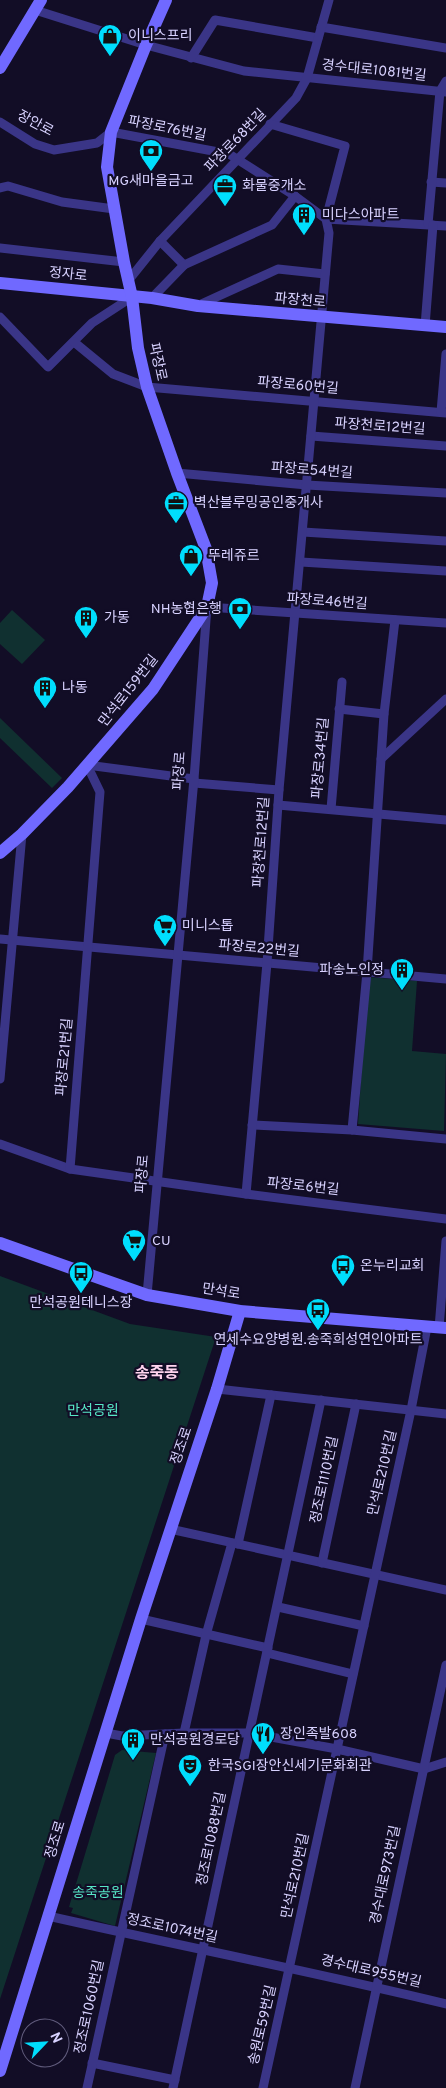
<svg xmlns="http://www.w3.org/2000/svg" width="446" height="2088" font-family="Overpass,'Noto Sans KR',sans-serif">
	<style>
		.green { fill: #103030 }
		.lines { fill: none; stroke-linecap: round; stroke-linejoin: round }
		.street { stroke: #3a3587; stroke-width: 9 }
		.secondary { stroke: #7069ff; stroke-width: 12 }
		.labels { text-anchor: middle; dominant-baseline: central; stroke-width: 4.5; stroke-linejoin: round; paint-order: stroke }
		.poi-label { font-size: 14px; fill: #d8d2ff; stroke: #120d26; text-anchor: start }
		.street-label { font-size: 14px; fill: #d8d2ff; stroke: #120d26 }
		.park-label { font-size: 14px; fill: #56e7c6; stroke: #120d26 }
		.quarter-label { font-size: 16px; font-weight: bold; fill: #ffd4ee; stroke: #120d26 }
	</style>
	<rect width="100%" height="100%" fill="#120d26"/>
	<g class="green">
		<path d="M12 610 45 640 22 664 0 644V623Z"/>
		<path d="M0 718 62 778 52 788 0 738Z"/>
		<path d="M368 977 417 981 412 1051 446 1054 444 1131 358 1124Z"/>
		<path d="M0 1276 130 1324 216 1337 0 1999Z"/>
		<path d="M122 1750 156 1753 115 1926 71 1913 73 1908 69 1907 115 1755Z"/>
	</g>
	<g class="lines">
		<g class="street">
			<path d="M35 10 146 45 244 71 446 92"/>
			<path d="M321 27 446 48"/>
			<path d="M191 58 215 20 318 38"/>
			<path d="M0 122 35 144 54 150 97 143 111 132 229 154 295 196 326 219"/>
			<path d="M431 182 446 183"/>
			<path d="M0 188 8 186 62 202 114 209"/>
			<path d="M326 219 446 226"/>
			<path d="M428 224 440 91 446 81"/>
			<path d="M160 241 184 265"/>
			<path d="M0 248 124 262"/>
			<path d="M128 281 160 241 296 98 307 78 329 0"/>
			<path d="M152 298 184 265 272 225 295 196"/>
			<path d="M199 305 278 269 325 274"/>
			<path d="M0 317 48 367 92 323 132 297"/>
			<path d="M425 326 433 225"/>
			<path d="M74 342 113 374 147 387 446 413"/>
			<path d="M441 412 446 354"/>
			<path d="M311 436 446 446"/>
			<path d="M177 473 307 485 446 493"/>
			<path d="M303 532 446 541"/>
			<path d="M301 562 446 571"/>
			<path d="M339 709 384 714"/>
			<path d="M381 759 446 699"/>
			<path d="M87 765 194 779"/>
			<path d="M194 783 279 790"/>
			<path d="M278 805 446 820"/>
			<path d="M331 809 342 682"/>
			<path d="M0 939 446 979"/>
			<path d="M0 1079 22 834"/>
			<path d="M252 1125 352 1130 446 1139"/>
			<path d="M352 1130 367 972 384 714 395 620"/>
			<path d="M0 1144 70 1169 246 1194 446 1219"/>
			<path d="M70 1169 100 792 87 765"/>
			<path d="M246 1194 267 963 279 790 329 233 326 219 345 146 270 124"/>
			<path d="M147 1295 194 779 207 607 446 623"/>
			<path d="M439 1328 446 1241"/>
			<path d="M217 1389 446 1414"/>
			<path d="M170 1529 446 1590"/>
			<path d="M238 1544 271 1395"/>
			<path d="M322 1563 356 1404"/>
			<path d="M278 1607 364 1626"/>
			<path d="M141 1619 268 1648"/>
			<path d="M267 1653 353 1674"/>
			<path d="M106 1733 122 1736 184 1733H249L337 1749 424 1769 446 1762"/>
			<path d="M184 1733 206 1635 232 1543"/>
			<path d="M48 1916C181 1946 314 1972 446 2004"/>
			<path d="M92 2063 175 2080"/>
			<path d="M87 2088 165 1734"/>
			<path d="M173 2088 321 1400"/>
			<path d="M263 2088 411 1410 427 1327"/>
			<path d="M355 2088 446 1665"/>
		</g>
		<g class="secondary">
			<path d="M0 68 41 0"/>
			<path d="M0 283 152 298 198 306 446 327"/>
			<path d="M0 853 22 834 68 787 153 689 207 607 212 583 206 549 177 473 147 387 138 348 132 297 124 262 107 167 111 132 146 45 166 0"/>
			<path d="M0 1243 147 1295 240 1311 446 1328"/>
			<path d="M0 2071 141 1619 217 1389 240 1311"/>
		</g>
	</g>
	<defs>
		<g id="shop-pin" transform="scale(1.25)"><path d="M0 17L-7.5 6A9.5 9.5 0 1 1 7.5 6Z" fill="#00defd" stroke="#120d26"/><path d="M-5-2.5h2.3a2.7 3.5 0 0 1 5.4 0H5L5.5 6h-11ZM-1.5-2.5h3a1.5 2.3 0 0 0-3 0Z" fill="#111"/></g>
		<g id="bank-pin" transform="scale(1.25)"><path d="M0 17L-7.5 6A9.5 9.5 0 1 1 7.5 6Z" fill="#00defd" stroke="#120d26"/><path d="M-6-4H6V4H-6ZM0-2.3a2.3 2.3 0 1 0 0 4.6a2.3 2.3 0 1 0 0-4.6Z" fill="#111"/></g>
		<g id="office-pin" transform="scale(1.25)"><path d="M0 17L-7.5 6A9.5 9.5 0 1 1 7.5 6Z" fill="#00defd" stroke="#120d26"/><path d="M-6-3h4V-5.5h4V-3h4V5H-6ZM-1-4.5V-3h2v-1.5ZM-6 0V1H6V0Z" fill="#111"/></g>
		<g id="building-pin" transform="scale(1.25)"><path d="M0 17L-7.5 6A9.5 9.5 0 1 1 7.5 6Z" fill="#00defd" stroke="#120d26"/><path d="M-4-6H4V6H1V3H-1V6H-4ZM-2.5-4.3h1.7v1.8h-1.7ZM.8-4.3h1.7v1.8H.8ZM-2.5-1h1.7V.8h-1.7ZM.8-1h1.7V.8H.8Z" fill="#111"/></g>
		<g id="supermarket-pin" transform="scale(1.25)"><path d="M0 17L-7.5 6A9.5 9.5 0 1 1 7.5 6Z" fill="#00defd" stroke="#120d26"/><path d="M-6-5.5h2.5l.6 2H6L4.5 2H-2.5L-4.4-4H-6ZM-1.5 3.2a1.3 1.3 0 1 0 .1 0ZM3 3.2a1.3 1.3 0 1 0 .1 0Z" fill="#111"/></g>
		<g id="bus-pin" transform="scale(1.25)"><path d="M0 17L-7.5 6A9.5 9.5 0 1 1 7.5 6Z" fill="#00defd" stroke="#120d26"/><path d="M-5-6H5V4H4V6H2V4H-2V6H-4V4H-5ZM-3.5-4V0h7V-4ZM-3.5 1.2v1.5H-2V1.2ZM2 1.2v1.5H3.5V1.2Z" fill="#111"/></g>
		<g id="restaurant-pin" transform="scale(1.25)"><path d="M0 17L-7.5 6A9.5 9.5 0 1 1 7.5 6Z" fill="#00defd" stroke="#120d26"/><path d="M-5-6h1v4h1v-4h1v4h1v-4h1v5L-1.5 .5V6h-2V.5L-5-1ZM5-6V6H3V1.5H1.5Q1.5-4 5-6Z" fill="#111"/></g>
		<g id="theatre-pin" transform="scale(1.25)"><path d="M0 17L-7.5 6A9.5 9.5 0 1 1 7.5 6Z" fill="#00defd" stroke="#120d26"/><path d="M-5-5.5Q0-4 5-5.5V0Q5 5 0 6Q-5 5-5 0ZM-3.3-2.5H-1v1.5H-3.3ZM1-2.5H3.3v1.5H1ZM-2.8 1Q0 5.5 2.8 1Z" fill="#111"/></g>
	</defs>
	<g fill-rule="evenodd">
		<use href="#shop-pin" x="110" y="36"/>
		<use href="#bank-pin" x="151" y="151"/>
		<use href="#office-pin" x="225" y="186"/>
		<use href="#building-pin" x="304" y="215"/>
		<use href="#office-pin" x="176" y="503"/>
		<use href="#shop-pin" x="191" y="556"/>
		<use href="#bank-pin" x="240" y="609"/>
		<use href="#building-pin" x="86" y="618"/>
		<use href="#building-pin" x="45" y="688"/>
		<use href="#supermarket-pin" x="165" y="926"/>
		<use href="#building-pin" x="402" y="970"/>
		<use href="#supermarket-pin" x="134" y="1241"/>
		<use href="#bus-pin" x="343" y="1266"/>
		<use href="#bus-pin" x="81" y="1273"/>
		<use href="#bus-pin" x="318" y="1310"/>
		<use href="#restaurant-pin" x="263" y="1734"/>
		<use href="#building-pin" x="133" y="1740"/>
		<use href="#theatre-pin" x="190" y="1766"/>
	</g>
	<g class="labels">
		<g class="poi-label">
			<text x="128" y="36">이니스프리</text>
			<text x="151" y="181" text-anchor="middle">MG새마을금고</text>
			<text x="242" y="186">화물중개소</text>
			<text x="322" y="215">미다스아파트</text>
			<text x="194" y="503">벽산블루밍공인중개사</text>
			<text x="208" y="556">뚜레쥬르</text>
			<text x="222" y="609" text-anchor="end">NH농협은행</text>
			<text x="104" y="618">가동</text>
			<text x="62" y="688">나동</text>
			<text x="182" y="926">미니스톱</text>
			<text x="384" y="970" text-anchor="end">파송노인정</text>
			<text x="152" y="1241">CU</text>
			<text x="360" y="1266">온누리교회</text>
			<text x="81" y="1303" text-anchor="middle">만석공원테니스장</text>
			<text x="318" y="1340" text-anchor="middle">연세수요양병원.송죽희성연인아파트</text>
			<text x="280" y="1734">장인족발608</text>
			<text x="150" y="1740">만석공원경로당</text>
			<text x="208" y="1766">한국SGI장안신세기문화회관</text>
		</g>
		<g class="street-label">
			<text transform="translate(374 71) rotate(6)">경수대로1081번길</text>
			<text transform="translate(35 124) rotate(28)">장안로</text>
			<text transform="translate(167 129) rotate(11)">파장로76번길</text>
			<text transform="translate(236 141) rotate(-46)">파장로68번길</text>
			<text transform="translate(68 275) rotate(6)">정자로</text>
			<text transform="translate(300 301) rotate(5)">파장천로</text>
			<text transform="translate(157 362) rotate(78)">파장로</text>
			<text transform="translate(298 386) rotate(5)">파장로60번길</text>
			<text transform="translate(380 427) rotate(4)">파장천로12번길</text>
			<text transform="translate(312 471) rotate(4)">파장로54번길</text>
			<text transform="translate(327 602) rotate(4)">파장로46번길</text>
			<text transform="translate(129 691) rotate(-52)">만석로159번길</text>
			<text transform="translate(321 758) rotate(-85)">파장로34번길</text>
			<text transform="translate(180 771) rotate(-86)">파장로</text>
			<text transform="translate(262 842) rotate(-86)">파장천로12번길</text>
			<text transform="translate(259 949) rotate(5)">파장로22번길</text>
			<text transform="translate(65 1057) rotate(-85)">파장로21번길</text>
			<text transform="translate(143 1174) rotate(-85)">파장로</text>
			<text transform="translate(303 1187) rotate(6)">파장로6번길</text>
			<text transform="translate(221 1292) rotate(9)">만석로</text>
			<text transform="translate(182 1446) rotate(-71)">정조로</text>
			<text transform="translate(383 1473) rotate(-77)">만석로210번길</text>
			<text transform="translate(325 1480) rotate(-78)">정조로1110번길</text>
			<text transform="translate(212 1839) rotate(-78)">정조로1088번길</text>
			<text transform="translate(56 1840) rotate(-73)">정조로</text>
			<text transform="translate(386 1875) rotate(-78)">경수대로973번길</text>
			<text transform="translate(296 1876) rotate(-78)">만석로210번길</text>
			<text transform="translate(172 1929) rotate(12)">정조로1074번길</text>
			<text transform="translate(371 1972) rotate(13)">경수대로955번길</text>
			<text transform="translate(90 2007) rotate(-78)">정조로1060번길</text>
			<text transform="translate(263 2025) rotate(-77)">송원로59번길</text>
		</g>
		<g class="park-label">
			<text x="93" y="1411">만석공원</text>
			<text x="98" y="1893">송죽공원</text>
		</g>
		<g class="quarter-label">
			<text x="157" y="1374">송죽동</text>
		</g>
	</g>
	<g transform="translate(45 2043) rotate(65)"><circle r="24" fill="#120d26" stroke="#615c7d"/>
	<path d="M0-4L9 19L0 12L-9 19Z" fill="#00defd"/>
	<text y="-8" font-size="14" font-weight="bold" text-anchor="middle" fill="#d8d2ff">N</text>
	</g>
</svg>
